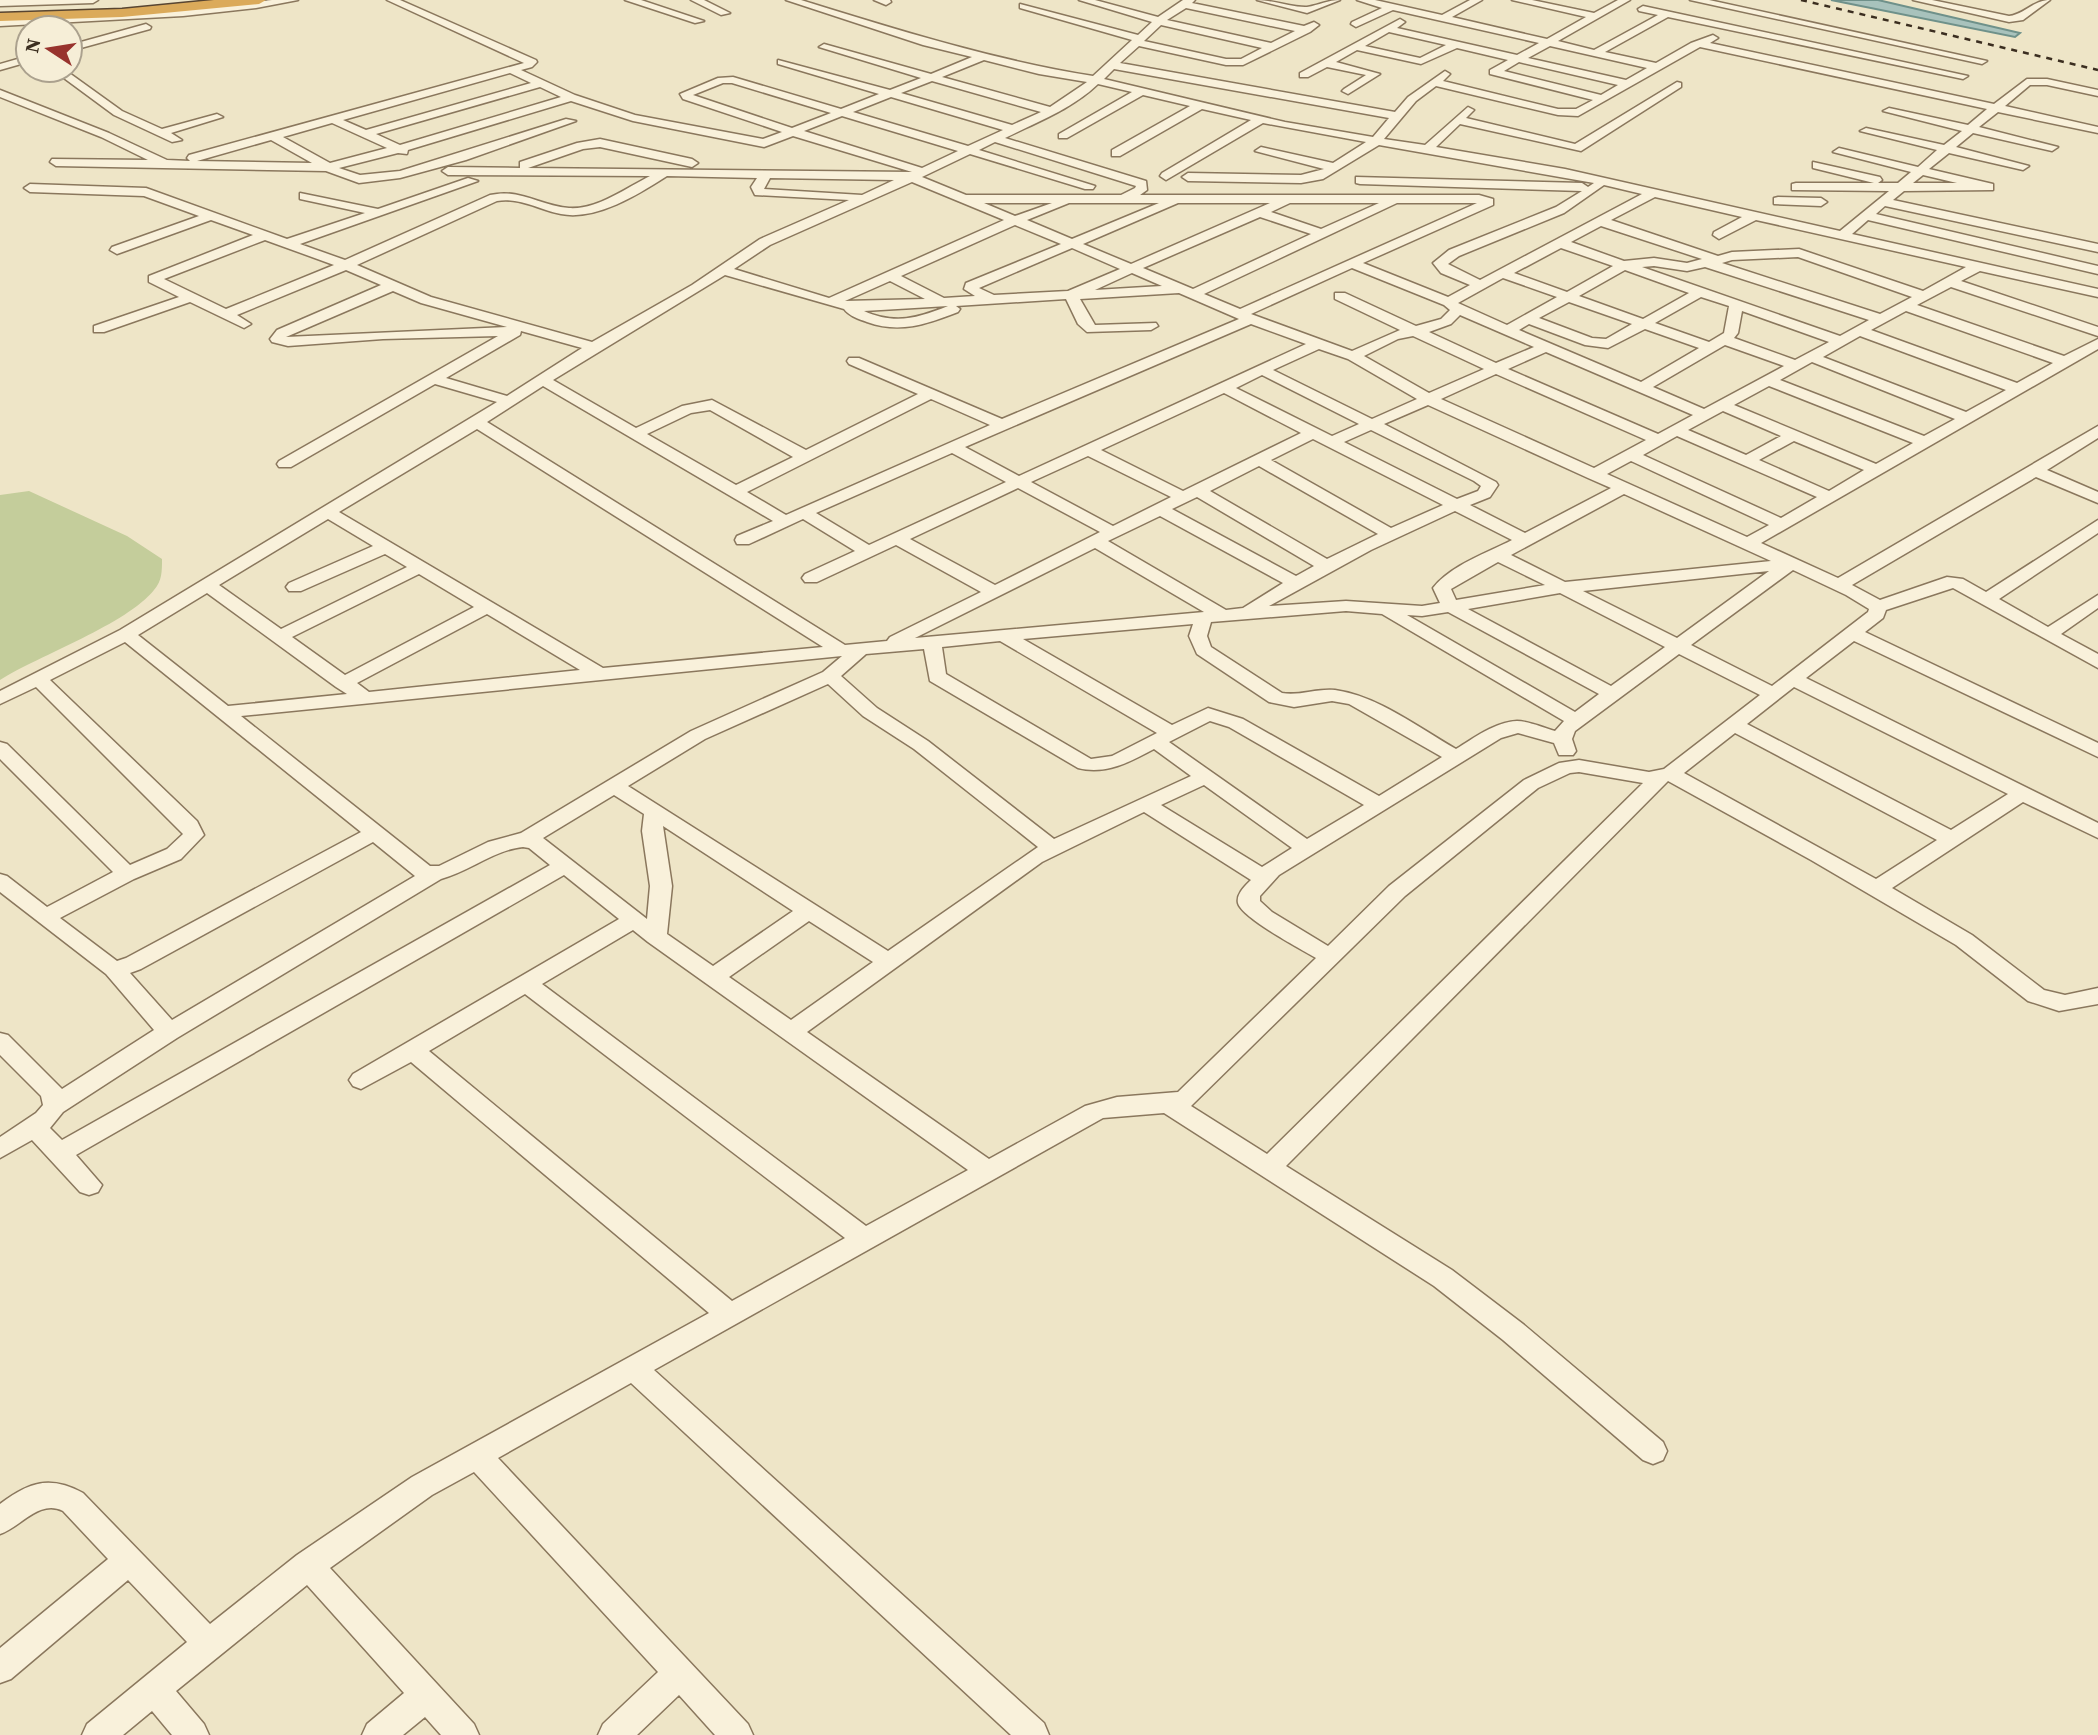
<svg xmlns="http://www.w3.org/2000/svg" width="2098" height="1735" font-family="'Source Serif 4',serif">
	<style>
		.green { fill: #c4cd9b }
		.water { fill: #a8c2bc; stroke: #6f918a; stroke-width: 2 }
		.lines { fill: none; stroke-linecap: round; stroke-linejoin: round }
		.minor-casing { stroke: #8a775d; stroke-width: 3 }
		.highway-casing { stroke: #584531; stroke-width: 3 }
		.minor { fill: #f9f1db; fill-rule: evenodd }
		.highway { fill: #dbaa5a; fill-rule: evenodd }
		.rail { stroke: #3b2e20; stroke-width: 2.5; stroke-dasharray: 6 6; stroke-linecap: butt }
	</style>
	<rect width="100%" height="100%" fill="#eee5c7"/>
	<path class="green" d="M29 491 127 536 162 559C162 571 162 581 154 590 127 624 40 655 0 680V495Z"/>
	<path class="water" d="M1831 0H1878L2020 33 2015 37Z"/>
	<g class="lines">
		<g class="minor-casing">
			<g id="minor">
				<path d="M0 0H98L93 3 0 6Z"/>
				<path d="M272 0H298L256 8 183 16 0 26V20L147 13Z"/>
				<path d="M387 0H400L536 60 537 62 532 67 521 70 575 95 635 115 763 139 782 132 683 99 680 94 718 78 733 77 841 109 879 94 778 64V60L890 90 921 78 819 47 824 44 931 74 972 57 923 45 786 0H801C898 30 993 60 1093 76L1132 40 1020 8V4L1138 35 1152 22 1079 0H1095L1158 17 1183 0H1195L1192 3 1304 26 1314 22 1319 25 1310 32 1243 65H1226L1139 46 1120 63 1395 112 1408 97 1445 71 1450 74 1443 81 1558 109H1576L1593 100 1490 74V70L1508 60 1457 48 1421 64 1357 50 1336 62 1380 74 1348 94 1342 91 1344 89 1366 75 1327 67 1308 77H1300V73L1400 19 1405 22 1397 28 1517 55 1539 43 1393 10 1356 27 1351 24 1352 22 1382 8 1357 0H1375L1442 15 1470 0H1482L1452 17 1547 39 1586 17 1512 0H1532L1594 13 1618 0H1630L1558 41 1594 50 1658 15 1639 11 1638 9 1643 6 1968 76 1963 79 1668 17 1605 52 1656 63 1691 43 1713 35 1718 38 1710 43 1994 104 2027 79H2047L2098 90V96L2047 85H2030L2005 106 2098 127V133L1998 112 1979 127 2058 147 2052 151 1973 133 1956 147 2029 166 2023 170 1949 153 1929 169 1993 184V190L1904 191 1893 200 2098 244V252L1885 206 1876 214 2098 266V274L1868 220 1852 234 2098 289V297L1980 271 1961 281 2098 327V336L1951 287 1917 305 2064 356 2098 339V349L1761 543 1838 578 2098 426V438L2047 470 2098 492V503L2036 477 1852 585 1880 600 1947 577 1963 579 1986 592 2098 520V533L1999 599 2048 627 2098 595V608L2061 634 2098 654V668L1953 588 1886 610 1883 618 1865 632 2098 743V757L1854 641 1806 678 2098 823V838L2023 802 1892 888 1972 935 2044 990 2065 995 2098 988V1004L2059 1011 2028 1001 1956 945 1811 860 1668 781 1286 1166 1452 1270 1523 1324 1663 1442 1667 1451 1663 1460 1653 1464 1643 1460 1503 1340 1434 1286 1164 1113 1103 1118 654 1370 1044 1723 1049 1735H1011L631 1383 498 1458 748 1724 753 1735H715L679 1695 637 1735H598L603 1724 658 1672 474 1472 432 1495 330 1568 474 1724 479 1735H441L425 1717 403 1735H362L367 1724 404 1693 307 1585 176 1691 204 1724 209 1735H172L152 1711 123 1735H82L87 1724 187 1642 128 1580 11 1679 0 1683V1648L108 1559 63 1511C39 1499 21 1527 0 1534V1504C29 1482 50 1475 83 1493L210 1624 297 1555 412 1477 709 1313 411 1062 361 1089 353 1086 349 1080 353 1074 619 919 564 875 76 1155 102 1185 98 1192 89 1195 80 1192 32 1140 0 1158V1137L36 1113 43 1105 41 1096 0 1055V1033L8 1035 62 1089 154 1030 106 974 0 892V874L7 876 47 907 113 872 0 759V742L7 744 130 865 167 849 183 834 36 687 0 704V691L120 630 497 402 435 384 291 467H279L277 464 279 461 498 336 383 339 288 346 272 342 270 339 277 330 381 285 346 270 237 315 251 324 244 328 190 302 104 332H94V326L179 297 149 282V276L253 235 211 220 117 254 110 250 112 247 199 216 144 196 30 192 24 188 30 184 146 188 287 239 365 213 300 199V193L378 209 468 178 478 181 300 244 345 260 490 195C520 188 540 206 569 208 597 210 626 188 650 176L448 175 442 171 448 167 520 168V162L577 143 600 139 692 159 698 163 692 167 600 147 583 149 528 168 912 172 793 136 764 147 633 121 571 101 408 150 407 154 398 153 339 168 360 175 400 171 566 119 576 121 466 160 400 178 359 183 326 171 56 166 50 162 52 159 148 160 101 137 0 97V90L109 133 167 160 190 161 187 158 189 155 524 63ZM1186 8 1295 31 1271 43 1167 20ZM1161 25 1262 48 1241 59H1226L1144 41ZM1389 32 1446 45 1420 58 1365 46ZM1550 46 1647 68 1626 80 1528 58ZM1700 47 1987 109 1968 125 1889 108 1883 111 1962 131 1944 145 1866 128 1860 131 1937 150 1918 167 1839 148 1833 152 1911 172 1898 183H1878L1882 180 1880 177 1813 162V168L1874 183H1796L1792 184V190L1889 191 1840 231 1565 169 1436 147 1460 124 1581 151 1681 87V83L1677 82 1575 144 1466 118 1474 110 1468 107 1425 145 1384 139 1416 101 1436 86 1558 115 1578 116ZM984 60 1039 74 1087 82 1050 107 942 77ZM1519 62 1618 85 1601 95 1504 71ZM1114 69 1389 118 1373 137 1285 122 1104 79ZM510 73 531 83 366 130 343 120ZM932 81 1041 112 1012 125 901 93ZM723 83H732L831 113 792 128 693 95ZM1098 84 1132 92 1059 134V138H1067L1143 95 1190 106 1112 150V156H1120L1202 109 1251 120 1162 173 1160 176 1166 180 1263 123 1366 142 1333 163 1261 147 1255 151 1324 169 1301 175 1188 173 1182 177 1188 181 1301 183 1323 179 1379 145 1594 183 1588 187 1582 183 1356 177V183L1360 184 1582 191 1556 207 1449 250 1433 263 1441 273 1470 285 1448 297 1363 263 1493 205V199L1479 195H1140L1147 190 1146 181 1005 138C1037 122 1072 109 1098 84ZM540 87 561 97 400 145 376 134ZM891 97 1003 130 968 146 853 112ZM842 116 958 151 922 168 804 131ZM332 123 387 148 330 163 283 137ZM271 140 312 163 196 161H197ZM995 142 1136 186 1135 188 1121 195H966L922 177 970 154 1085 189H1093L1095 186 979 150ZM1923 175 1957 183H1913ZM667 176 757 178 751 187 755 195 849 200 760 239 692 285 592 342 431 297 357 265 497 201C520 197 539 210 561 214 596 221 639 194 667 176ZM770 178 894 180 862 195 764 189ZM912 182 1004 220 829 298 734 269 770 245ZM1604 185 1642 194 1480 280 1448 264 1459 256 1564 213ZM1655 197 1742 217 1714 232 1713 235 1719 239 1756 220 1966 267 1923 291 1799 249 1732 252 1718 256 1611 220ZM984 203H1052L1015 216ZM1069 203H1159L1072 239 1027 220ZM1178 203H1270L1131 264 1083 244ZM1290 203H1379L1321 229 1271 212ZM1397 203H1477L1240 309 1204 294ZM1260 217 1311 234 1193 289 1143 268ZM1015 225 1061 244 966 283 964 289 975 296 944 298 901 276ZM1601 226 1702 259 1687 263 1654 258 1624 261 1571 242ZM265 240 334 265 226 309 164 279ZM1072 248 1120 269 1068 291 994 295 979 288ZM1561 248 1613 266 1567 292 1514 273ZM1798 257 1912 297 1880 314 1722 263 1732 260ZM1654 266 1687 271 1705 267 1869 320 1840 336 1642 267ZM1352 268 1444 305 1450 310 1441 319 1416 326 1345 293H1335V299L1400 330 1352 351 1251 314ZM1625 270 1689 293 1643 319 1579 296ZM1132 273 1162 286 1095 290ZM725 275 844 309C849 316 859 319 867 322 900 334 927 324 958 312L960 309 956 306 1066 299 1078 324 1087 332 1151 330 1158 326 1156 323 1095 325 1080 299 1179 293 1239 319 1002 419 859 358H849L847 361 849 364 918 394 806 450 712 400 682 406 636 428 553 380ZM1503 278 1557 297 1507 325 1458 303ZM890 281 925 299 845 301ZM393 291 421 303 507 327 286 337ZM1701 297 1729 306 1724 333 1709 342 1655 323ZM1569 302 1632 324 1606 339 1592 338 1539 318ZM948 306C918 318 895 325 864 311ZM1742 311 1829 342 1795 360 1734 338 1738 333ZM1906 311 2053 363 2017 383 1871 330ZM1460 315 1534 347 1496 363 1429 332 1451 324ZM1251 324 1306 344 1019 476 965 447ZM1529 324 1585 345 1608 348 1645 329 1699 348 1641 382 1519 330ZM521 331 582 348 507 396 446 378 520 335ZM1413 336 1484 369 1429 393 1364 356 1398 339ZM1860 336 2006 390 1966 412 1823 357ZM1725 345 1784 366 1704 409 1653 387ZM1319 349 1348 359 1417 399 1372 419 1273 370ZM1546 352 1693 415 1658 434 1508 369ZM1812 362 1955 419 1924 436 1780 380ZM1496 374 1646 440 1594 468 1441 399ZM1262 375 1359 424 1332 436 1236 388ZM543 386 773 521 737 536 735 540 737 544H749L803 519 855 551 805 574 802 578 805 582H817L896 545 981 592 890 637 887 641 845 645 487 422ZM1769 386 1913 443 1876 464 1734 405ZM1224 393 1301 433 1183 491 1101 450ZM931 399 990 425 786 515 747 492ZM1428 405 1588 478 1611 488 1525 533 1470 505 1490 497 1498 485 1496 482 1384 424ZM710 410 793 457 736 485 647 434 691 413ZM1723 411 1781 436 1746 455 1688 430ZM477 429 823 647 603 668 339 512ZM1371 430 1474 481 1481 486 1478 491 1457 499 1344 442ZM1677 436 1817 497 1781 518 1643 455ZM1313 439 1443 505 1391 528 1271 460ZM1794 441 1864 470 1829 491 1759 460ZM952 453 1006 482 869 545 816 513ZM1088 456 1171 497 1113 526 1031 482ZM1631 461 1769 525 1747 537 1607 474ZM1259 466 1378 534 1327 559 1210 491ZM1018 488 1100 532 995 585 910 539ZM1624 494 1771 561 1565 582 1511 555ZM1197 497 1314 566 1296 576 1172 509ZM1455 511 1512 540C1487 553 1451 565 1433 588L1440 603 1422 606 1346 601 1269 606 1371 550ZM1160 516 1283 583 1243 608 1226 610 1108 541ZM328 519 373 546 289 583 286 587 289 591H301L385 554 407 567 281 629 219 585ZM1095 548 1204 612 915 638ZM1498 562 1545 585 1456 600 1451 589ZM1793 570 1846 595 1869 609 1868 612 1772 686 1691 645ZM1769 571 1677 638 1583 591ZM419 574 474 607 345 675 292 637ZM207 593 336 687 347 694 228 706 138 635ZM1560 593 1665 647 1611 686 1468 609ZM1346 611 1382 614 1564 721 1555 731C1544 728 1529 721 1517 721 1495 722 1474 738 1456 749 1419 728 1378 696 1335 690 1317 688 1300 696 1282 693L1211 647 1207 636 1211 622ZM1448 612 1599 694 1575 712 1407 615 1422 616ZM487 614 580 670 369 692 357 683ZM1193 624 1189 636 1197 654 1269 702 1294 707 1332 701 1349 704 1442 757 1379 796 1243 719 1208 708 1172 725 1023 639ZM1000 641 1157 733 1112 756 1091 759 946 674 942 647ZM125 642 361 832 126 958 117 961 60 918 134 879 181 859 204 835 197 821 50 680ZM924 649 930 681 1078 768C1106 775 1130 762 1154 749L1191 776 1054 839 928 741 877 708 841 676 866 654ZM1679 654 1760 695 1664 769 1649 772 1579 760 1559 763 1524 780 1389 886 1328 946 1272 912 1260 901V896L1279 875 1501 738 1518 733 1554 743 1559 755H1573L1576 751 1572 739 1575 731ZM842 656 823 672 691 731 521 833 488 842 439 866H430L241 716ZM828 684 863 716 914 749 1038 847 888 951 628 786 705 739ZM1794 687 2008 794 1951 830 1747 724ZM1210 721 1229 727 1364 805 1307 839 1169 742ZM1735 733 1937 840 1876 879 1684 773ZM1579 772 1643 783 1267 1154 1191 1106 1405 896 1538 788 1570 773ZM1204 785 1292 848 1262 867 1161 805ZM614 795 644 814 642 831 650 886 647 919 543 838ZM1144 812 1251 880C1245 886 1236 894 1238 903 1242 918 1301 949 1316 958L1178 1092 1117 1097 1085 1106 989 1159 807 1032 1042 862ZM663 826 793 911 713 966 667 934 672 886ZM373 842 415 876 172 1020 130 973 141 969ZM523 847 529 848 550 865 62 1140 50 1128 63 1112 177 1038 441 879C470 871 494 850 523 847ZM809 921 873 962 791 1020 729 977ZM633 930 648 942 968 1170 866 1226 542 984ZM525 994 845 1238 732 1301 429 1051Z"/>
				<path d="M625 0H641L704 21 695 23Z"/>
				<path d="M691 0H704L730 13 721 15Z"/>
				<path d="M874 0H890L891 2 886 5Z"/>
				<path d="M1257 0C1272 0 1295 8 1307 7 1319 5 1328 0 1340 0L1307 13Z"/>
				<path d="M1690 0H1709L1987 61 1982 64Z"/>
				<path d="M1913 0H1932L2009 16C2025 14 2033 0 2050 0L2023 20 2009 22Z"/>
				<path d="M146 24 151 27 150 29 70 51V45Z"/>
				<path d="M28 56V62L0 70V64Z"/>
				<path d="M53 70H65L122 111 162 129 217 114 223 117 171 133 182 140 172 142 114 115Z"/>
				<path d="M1778 197 1821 198 1827 202 1821 206 1774 204V198Z"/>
			</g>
		</g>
		<g class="highway-casing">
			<path id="highway" d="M214 0H266L259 4 122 17 0 21V13L122 9Z"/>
		</g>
		<use href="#minor" class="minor"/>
		<use href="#highway" class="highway"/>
		<path class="rail" d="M1801 0 2098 70"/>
	</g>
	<g transform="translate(49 49) rotate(282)"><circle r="33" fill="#f6eed7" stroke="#aba18e" stroke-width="2"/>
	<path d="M0-5L12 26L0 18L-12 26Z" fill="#98332d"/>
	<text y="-10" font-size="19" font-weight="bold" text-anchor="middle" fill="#3b2e20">N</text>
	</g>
</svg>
